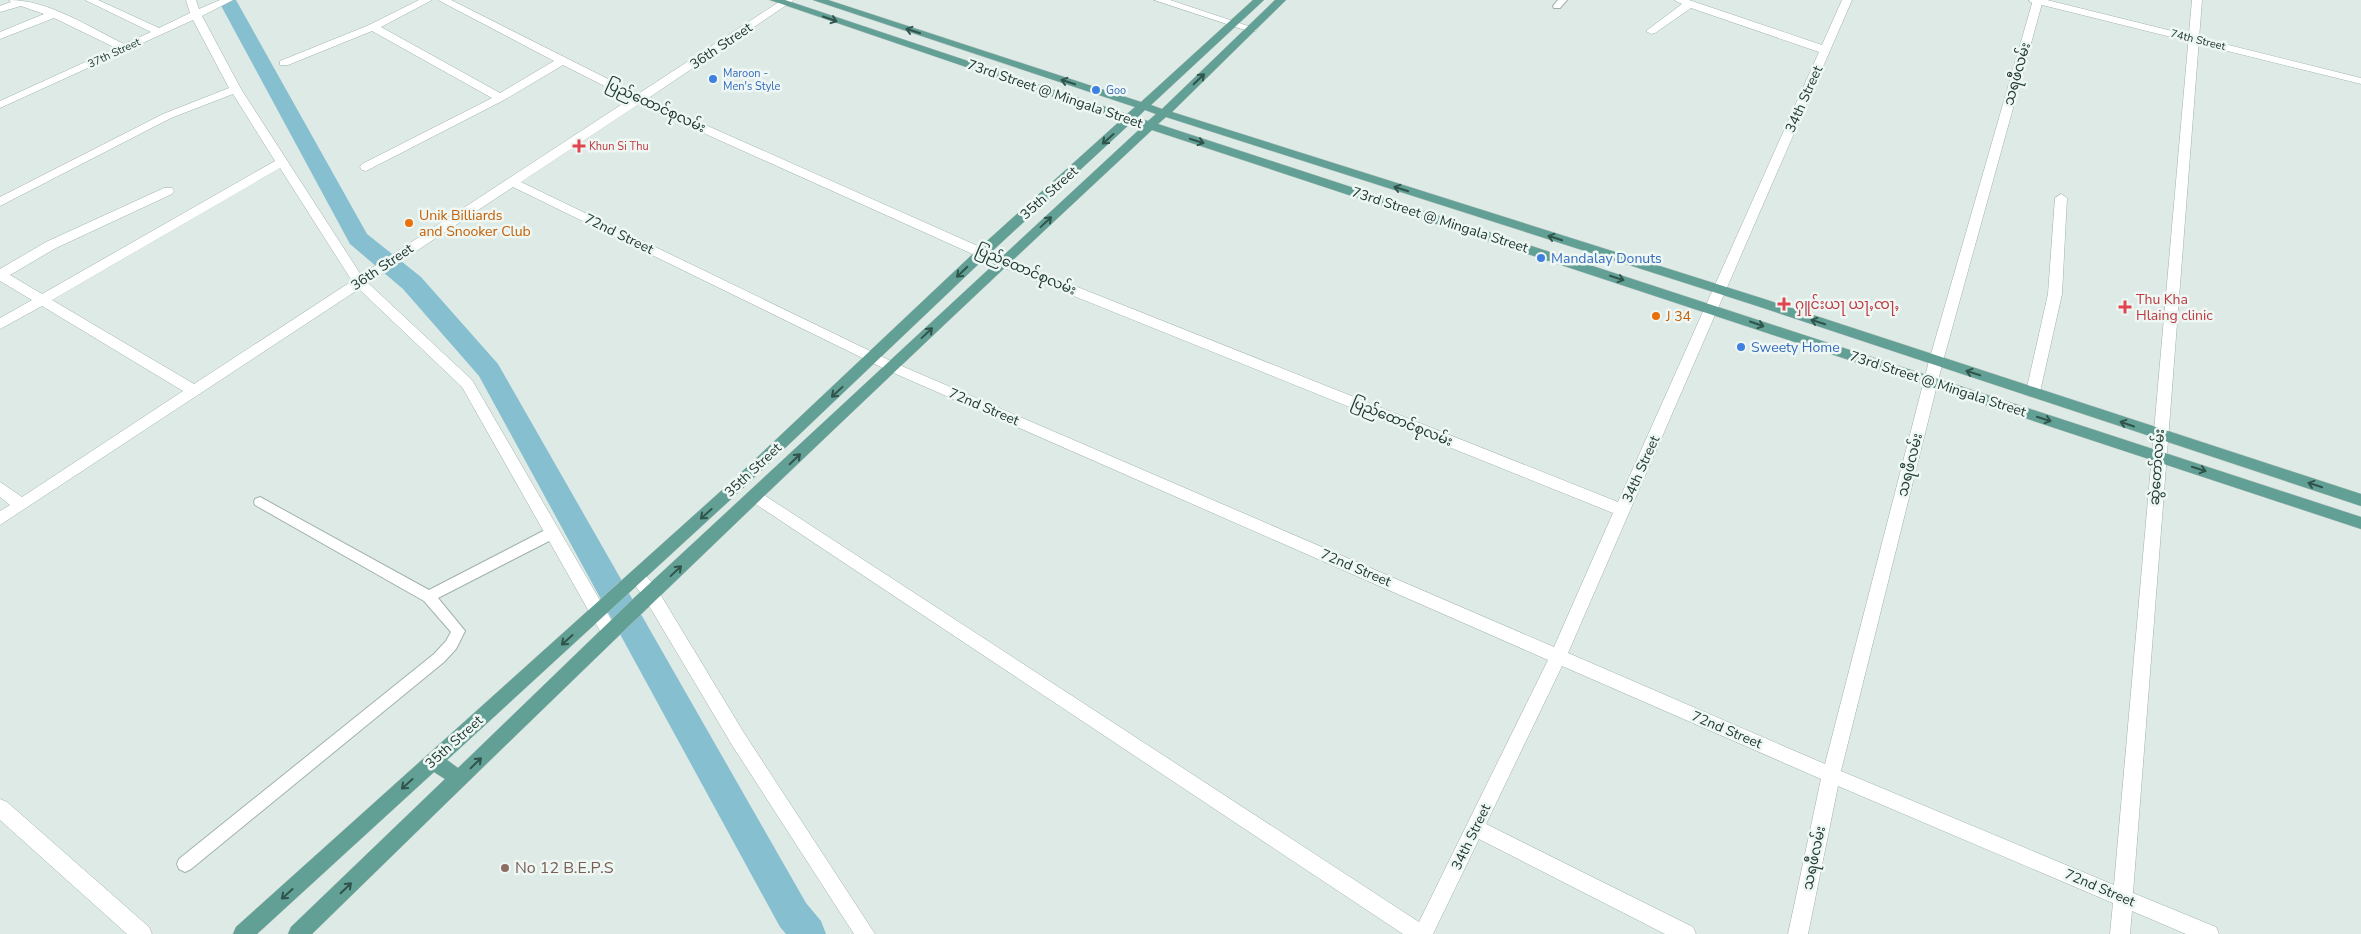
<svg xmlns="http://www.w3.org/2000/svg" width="2361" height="934" font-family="'Nunito Sans','Noto Sans Myanmar',sans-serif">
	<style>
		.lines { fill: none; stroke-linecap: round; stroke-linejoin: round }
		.canal { fill: #85bfd0; fill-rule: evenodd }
		.service-casing { stroke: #a1b2ad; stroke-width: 2 }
		.minor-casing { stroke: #a1b2ad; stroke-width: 1 }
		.tertiary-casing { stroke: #a1b2ad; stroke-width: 1 }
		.primary-casing { stroke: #bcc4c2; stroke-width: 1 }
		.service { fill: #fff; fill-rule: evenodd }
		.minor { fill: #fff; fill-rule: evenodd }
		.tertiary { fill: #fff; fill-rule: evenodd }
		.primary { fill: #62a095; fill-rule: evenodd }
		.oneway { stroke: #30544c }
		.shop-dot { fill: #3f7fe0; stroke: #eef7f3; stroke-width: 2 }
		.health-dot { fill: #e0444e; stroke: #eef7f3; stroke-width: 2 }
		.food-dot { fill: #e8710a; stroke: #eef7f3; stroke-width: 2 }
		.education-dot { fill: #8d6e63; stroke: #eef7f3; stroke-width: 2 }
		.labels { text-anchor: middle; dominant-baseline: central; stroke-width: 5; stroke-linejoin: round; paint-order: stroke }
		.far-street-label { font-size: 11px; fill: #203a34; stroke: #eef7f3 }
		.far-shop-label { font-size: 11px; fill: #366cbe; stroke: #eef7f3; text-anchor: start }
		.far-health-label { font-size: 11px; fill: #be3a42; stroke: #eef7f3; text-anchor: start }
		.street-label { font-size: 14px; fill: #203a34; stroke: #eef7f3 }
		.food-label { font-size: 14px; fill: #c56008; stroke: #eef7f3; text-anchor: start }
		.shop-label { font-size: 14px; fill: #366cbe; stroke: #eef7f3; text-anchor: start }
		.health-label { font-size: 14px; fill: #be3a42; stroke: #eef7f3; text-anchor: start }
		.near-education-label { font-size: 16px; fill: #785e54; stroke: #eef7f3; text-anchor: start }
	</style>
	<rect width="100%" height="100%" fill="#deeae6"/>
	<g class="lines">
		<path class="canal" d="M218 0H236L367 234 421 277 498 364 806 903 821 921 826 934H786L780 927 479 376 403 289 350 244Z"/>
		<g class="service-casing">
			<g id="service">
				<path d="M1558 0H1567L1560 8H1554L1553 6Z"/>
				<path d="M260 497 429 590 547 529H557L559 533 557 537 438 598 465 631 456 649 444 662 191 869 185 872 179 869 177 864 179 859 434 654 446 641 451 632 424 601 255 505 254 502 255 499Z"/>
			</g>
		</g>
		<g class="minor-casing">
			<g id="minor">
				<path d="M9 0C49 0 89 27 124 44L151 32 85 0H98L159 28 190 13 186 0H196L199 9 220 0H233L202 16 241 89 361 275 630 99 563 65 504 100 366 171 362 170 360 167 362 164 492 98 372 31 288 65H280V61L369 25 419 0H432L381 27 500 93 554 61 438 0H451L638 94 782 0H794L647 99 1007 259 1618 502 1819 52 1691 8 1655 33 1651 34 1646 31 1682 4 1674 0H1689L1822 45 1842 0H1852L1568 653 1825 764 1929 361 2033 0H2043L1943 361 1841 771 2114 885 2192 0H2202L2133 893 2216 927 2219 934H2186L2132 911 2130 934H2110L2113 903 1838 786 1808 934H1788L1821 779 1562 666 1486 824 1693 927 1696 934H1665L1479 839 1433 934H1403L751 501 748 497 751 493 756 491 761 493 1419 922 1548 660 887 370 513 187 368 283 472 380 616 628 618 633 616 638 610 640 604 638 462 387 359 289 0 525V511L10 505 0 497V482L22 497 183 391 42 306 0 329V318L32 300 0 281V269L46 242 164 188H172L174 191 172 194 56 248 10 275 42 294 275 161 233 94 171 118 0 206V197L163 114 229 88 193 20 0 108V101L116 48 54 18 0 39V32L44 14 21 6 0 12V6L11 2ZM639 104 997 265 1613 513 1554 647 897 364 521 182ZM280 168 352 281 194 384 52 300Z"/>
				<path d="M1154 0H1170L1257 29 1256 31H1248Z"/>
				<path d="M2061 194 2067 198 2062 294 2040 392 2038 396H2028L2026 392 2048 294 2055 198Z"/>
				<path d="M637 570 643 572 657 589 744 733 875 934H854L732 745 645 599 629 577 631 572Z"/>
				<path d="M0 799 7 802 149 927 152 934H127L0 820Z"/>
			</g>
		</g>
		<g class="tertiary-casing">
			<path id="tertiary" d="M2029 0H2047L2361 78V84L2030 2Z"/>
		</g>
		<g class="primary-casing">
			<path id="primary" d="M770 0H785L1127 114 1135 107 813 0H828L1141 102 1253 0H1264L1151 105 1162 109 1275 0H1286L1172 112 1761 298 2361 494V506L1751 304 1166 117 1158 124 2361 517V529L1152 130C868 394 589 663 312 934H288L291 927 445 779 434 772 257 934H233L236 927 731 482 977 250 1121 120ZM1145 110 1156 114 1148 121 1137 118ZM1131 123 1142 127 634 598 458 768 447 760 741 490 987 256Z"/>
		</g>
		<use href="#service" class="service"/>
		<use href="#minor" class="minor"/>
		<use href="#tertiary" class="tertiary"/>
		<use href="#primary" class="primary"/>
	</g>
	<defs><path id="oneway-shaft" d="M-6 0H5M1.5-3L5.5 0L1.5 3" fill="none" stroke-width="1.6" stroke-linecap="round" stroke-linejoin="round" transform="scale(1.25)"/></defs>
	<g class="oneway">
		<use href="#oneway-shaft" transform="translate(830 19) rotate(19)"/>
		<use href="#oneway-shaft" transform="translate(913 31) rotate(-162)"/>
		<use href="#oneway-shaft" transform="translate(1199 79) rotate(-44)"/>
		<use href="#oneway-shaft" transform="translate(1068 82) rotate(-162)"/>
		<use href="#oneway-shaft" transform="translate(1108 139) rotate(138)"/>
		<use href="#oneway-shaft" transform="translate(1197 141) rotate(18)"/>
		<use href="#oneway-shaft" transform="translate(1401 189) rotate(-162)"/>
		<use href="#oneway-shaft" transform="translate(1046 222) rotate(-43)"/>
		<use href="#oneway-shaft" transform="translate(1555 238) rotate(-162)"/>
		<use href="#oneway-shaft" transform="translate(962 272) rotate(136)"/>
		<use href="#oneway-shaft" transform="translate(1617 278) rotate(18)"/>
		<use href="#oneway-shaft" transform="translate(1818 322) rotate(-162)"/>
		<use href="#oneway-shaft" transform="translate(1757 324) rotate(19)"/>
		<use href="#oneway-shaft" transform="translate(927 333) rotate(-43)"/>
		<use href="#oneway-shaft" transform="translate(1973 373) rotate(-162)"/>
		<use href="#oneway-shaft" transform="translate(837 392) rotate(137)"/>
		<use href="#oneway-shaft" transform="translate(2044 419) rotate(18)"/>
		<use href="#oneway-shaft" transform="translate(2127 424) rotate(-161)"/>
		<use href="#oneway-shaft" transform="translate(795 459) rotate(-44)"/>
		<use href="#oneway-shaft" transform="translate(2199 469) rotate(18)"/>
		<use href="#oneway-shaft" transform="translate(2315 485) rotate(-162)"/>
		<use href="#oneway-shaft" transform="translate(706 514) rotate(138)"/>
		<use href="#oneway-shaft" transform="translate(676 571) rotate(-43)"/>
		<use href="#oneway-shaft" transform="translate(567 640) rotate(138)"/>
		<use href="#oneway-shaft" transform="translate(476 763) rotate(-44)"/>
		<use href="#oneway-shaft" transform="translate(407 784) rotate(138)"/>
		<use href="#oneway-shaft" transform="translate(346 888) rotate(-44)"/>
		<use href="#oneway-shaft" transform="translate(287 894) rotate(138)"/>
	</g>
	<g class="shop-dot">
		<circle cx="713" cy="79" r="5"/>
		<circle cx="1096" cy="90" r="5"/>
		<circle cx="1541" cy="258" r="5"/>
		<circle cx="1741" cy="347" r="5"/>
	</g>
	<g class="health-dot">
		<path d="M576.5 138.5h5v5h5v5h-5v5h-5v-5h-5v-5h5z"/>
		<path d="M1781.5 296.5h5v5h5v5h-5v5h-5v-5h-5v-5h5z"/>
		<path d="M2122.5 299.5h5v5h5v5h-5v5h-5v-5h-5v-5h5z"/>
	</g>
	<g class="food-dot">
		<circle cx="409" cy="223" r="5"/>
		<circle cx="1656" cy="316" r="5"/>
	</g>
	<circle class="education-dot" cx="505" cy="868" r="5"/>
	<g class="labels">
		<g class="far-street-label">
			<text transform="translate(2198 40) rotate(14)">74th Street</text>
			<text transform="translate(114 53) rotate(-25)">37th Street</text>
		</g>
		<g class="far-shop-label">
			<text x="723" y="73">Maroon -<tspan x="723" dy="13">Men's Style</tspan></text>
			<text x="1106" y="90">Goo</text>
		</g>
		<g class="far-health-label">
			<text x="589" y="146">Khun Si Thu</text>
		</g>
		<g class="street-label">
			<text transform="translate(721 46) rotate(-34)">36th Street</text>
			<text transform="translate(2017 74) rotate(-74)">သရဖီလမ်း</text>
			<text transform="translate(1055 94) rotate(19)">73rd Street @ Mingala Street</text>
			<text transform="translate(1804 99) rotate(-66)">34th Street</text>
			<text transform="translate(656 106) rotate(25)">ပြည်ထောင်စုလမ်း</text>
			<text transform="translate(1049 193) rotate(-42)">35th Street</text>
			<text transform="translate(1440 220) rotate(18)">73rd Street @ Mingala Street</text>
			<text transform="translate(619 234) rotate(26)">72nd Street</text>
			<text transform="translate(382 267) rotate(-34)">36th Street</text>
			<text transform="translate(1026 270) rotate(23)">ပြည်ထောင်စုလမ်း</text>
			<text transform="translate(1938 384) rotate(18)">73rd Street @ Mingala Street</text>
			<text transform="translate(984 407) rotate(23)">72nd Street</text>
			<text transform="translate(1402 422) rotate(22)">ပြည်ထောင်စုလမ်း</text>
			<text transform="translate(1910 465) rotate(-76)">သရဖီလမ်း</text>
			<text transform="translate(2157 467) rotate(-86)">ဆွဲတော်လမ်း</text>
			<text transform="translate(1641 469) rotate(-66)">34th Street</text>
			<text transform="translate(753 470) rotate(-43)">35th Street</text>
			<text transform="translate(1356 568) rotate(23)">72nd Street</text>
			<text transform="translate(1727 730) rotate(23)">72nd Street</text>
			<text transform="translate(454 742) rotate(-42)">35th Street</text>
			<text transform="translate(1471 837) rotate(-64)">34th Street</text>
			<text transform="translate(1814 858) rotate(-78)">သရဖီလမ်း</text>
			<text transform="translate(2100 888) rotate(23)">72nd Street</text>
		</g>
		<g class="food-label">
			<text x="419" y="215">Unik Billiards<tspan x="419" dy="16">and Snooker Club</tspan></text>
			<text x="1666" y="316">J 34</text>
		</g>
		<g class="shop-label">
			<text x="1551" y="258">Mandalay Donuts</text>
			<text x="1751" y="347">Sweety Home</text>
		</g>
		<g class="health-label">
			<text x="2136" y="299">Thu Kha<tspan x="2136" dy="16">Hlaing clinic</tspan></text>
			<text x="1795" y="304">ႁူင်းယႃ ယႃႇၸႃႇ</text>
		</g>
		<g class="near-education-label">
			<text x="515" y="868">No 12 B.E.P.S</text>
		</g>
	</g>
</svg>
